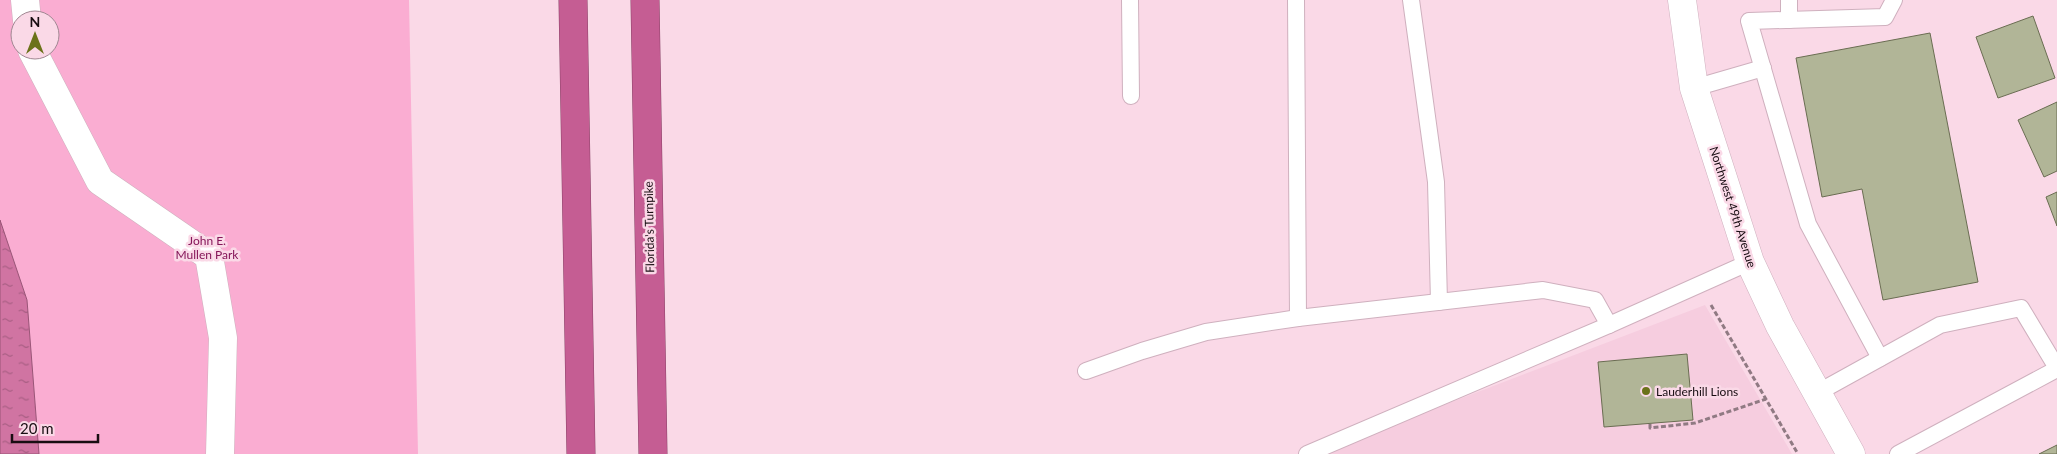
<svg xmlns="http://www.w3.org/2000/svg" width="2057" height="454" font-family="Lato,sans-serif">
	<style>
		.built { fill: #f6cddf }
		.green { fill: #faadd2; fill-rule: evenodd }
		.water { fill: url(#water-ripples); stroke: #957 }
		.building { fill: #b1b597; stroke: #6a6d52 }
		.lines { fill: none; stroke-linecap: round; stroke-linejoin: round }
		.lane-casing { stroke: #cfb0be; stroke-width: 18 }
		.street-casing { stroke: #cfb0be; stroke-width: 29 }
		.secondary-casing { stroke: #cfb0be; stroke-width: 29 }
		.highway-casing { stroke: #884166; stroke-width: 29 }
		.path { stroke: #907a83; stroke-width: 3; stroke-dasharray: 5 2.5; stroke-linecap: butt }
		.lane { stroke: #fff; stroke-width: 16 }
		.street { stroke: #fff; stroke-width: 28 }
		.secondary { stroke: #fff; stroke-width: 28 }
		.highway { stroke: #c55d93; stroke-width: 28 }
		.poi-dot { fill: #6b721a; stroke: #fad9e7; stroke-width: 2 }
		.labels { text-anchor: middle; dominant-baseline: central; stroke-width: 5; stroke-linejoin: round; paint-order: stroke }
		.street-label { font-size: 12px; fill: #180d12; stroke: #fad9e7 }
		.park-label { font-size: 12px; fill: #851659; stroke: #fad9e7 }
		.poi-label { font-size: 12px; fill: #180d12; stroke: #fad9e7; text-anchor: start }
	</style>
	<defs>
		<pattern id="water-ripples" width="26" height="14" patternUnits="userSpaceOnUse" patternTransform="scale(1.25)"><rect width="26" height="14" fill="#d074a2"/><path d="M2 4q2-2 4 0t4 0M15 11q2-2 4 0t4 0" fill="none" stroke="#a85e83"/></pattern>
	</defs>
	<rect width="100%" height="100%" fill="#fad9e7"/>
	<path class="built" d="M1705 305 1792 454H1316Z"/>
	<path class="green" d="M0 0H409L418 454H0ZM20 20H50V50H20Z"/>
	<path class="water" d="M0 220 27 300 39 454H0Z"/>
	<g class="building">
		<path d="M2033 16 2055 78 1998 98 1976 37Z"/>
		<path d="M1930 33 1978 282 1883 300 1862 189 1822 197 1796 58Z"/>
		<path d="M2057 102V171L2044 177 2018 120Z"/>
		<path d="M2057 192V226L2046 197Z"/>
		<path d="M1687 354 1693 420 1604 427 1598 362Z"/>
		<path d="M2057 445V454H2039Z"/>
	</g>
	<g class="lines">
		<g class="lane-casing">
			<g id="lane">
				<path d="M1130 0 1131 96"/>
				<path d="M1296 0 1298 318 1543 290 1595 300 1609 325"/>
				<path d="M1411 0 1436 182 1439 302"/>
				<path d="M1789 0V20"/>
				<path d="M1694 88 1763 68"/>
				<path d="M1880 358 1808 224 1749 21 1885 17 1894 0"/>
				<path d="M1086 371 1142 351 1206 332 1298 318"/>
				<path d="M1817 393 1940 325 2021 308 2057 368"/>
				<path d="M1307 454 1609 325 1750 262"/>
				<path d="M1898 454 2057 369"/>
			</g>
		</g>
		<g class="street-casing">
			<g id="street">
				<path d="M25 0 27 20"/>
				<path d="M32 50 100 181 209 256 223 338 220 454"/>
			</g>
		</g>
		<g class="secondary-casing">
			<path id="secondary" d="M1682 0 1694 88 1750 262 1780 326 1851 454"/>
		</g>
		<g class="highway-casing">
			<g id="highway">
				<path d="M573 0 581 454"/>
				<path d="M645 0 653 454"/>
			</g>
		</g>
		<g class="path">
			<path d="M1711 305 1798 454"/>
			<path d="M1650 424V428L1695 423 1766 399"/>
		</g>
		<use href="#lane" class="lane"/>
		<use href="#street" class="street"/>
		<use href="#secondary" class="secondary"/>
		<use href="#highway" class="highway"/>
	</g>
	<circle class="poi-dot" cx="1646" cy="391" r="5"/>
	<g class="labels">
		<g class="street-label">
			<text transform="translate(1733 207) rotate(72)">Northwest 49th Avenue</text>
			<text transform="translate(649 227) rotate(-91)">Florida's Turnpike</text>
		</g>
		<g class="park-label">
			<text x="207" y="240">John E.<tspan x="207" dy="14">Mullen Park</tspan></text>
		</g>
		<g class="poi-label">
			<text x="1656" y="391">Lauderhill Lions</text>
		</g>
	</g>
	<g transform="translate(35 35)"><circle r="24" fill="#fad9e7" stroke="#a08792"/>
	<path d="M0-4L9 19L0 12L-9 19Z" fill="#6b721a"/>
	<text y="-8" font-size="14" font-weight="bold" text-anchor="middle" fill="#180d12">N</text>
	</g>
	<path d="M12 434v8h86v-8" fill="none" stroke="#180d12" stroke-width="2.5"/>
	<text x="20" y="434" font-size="15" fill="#180d12" stroke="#fad9e7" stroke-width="4" paint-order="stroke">20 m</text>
</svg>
